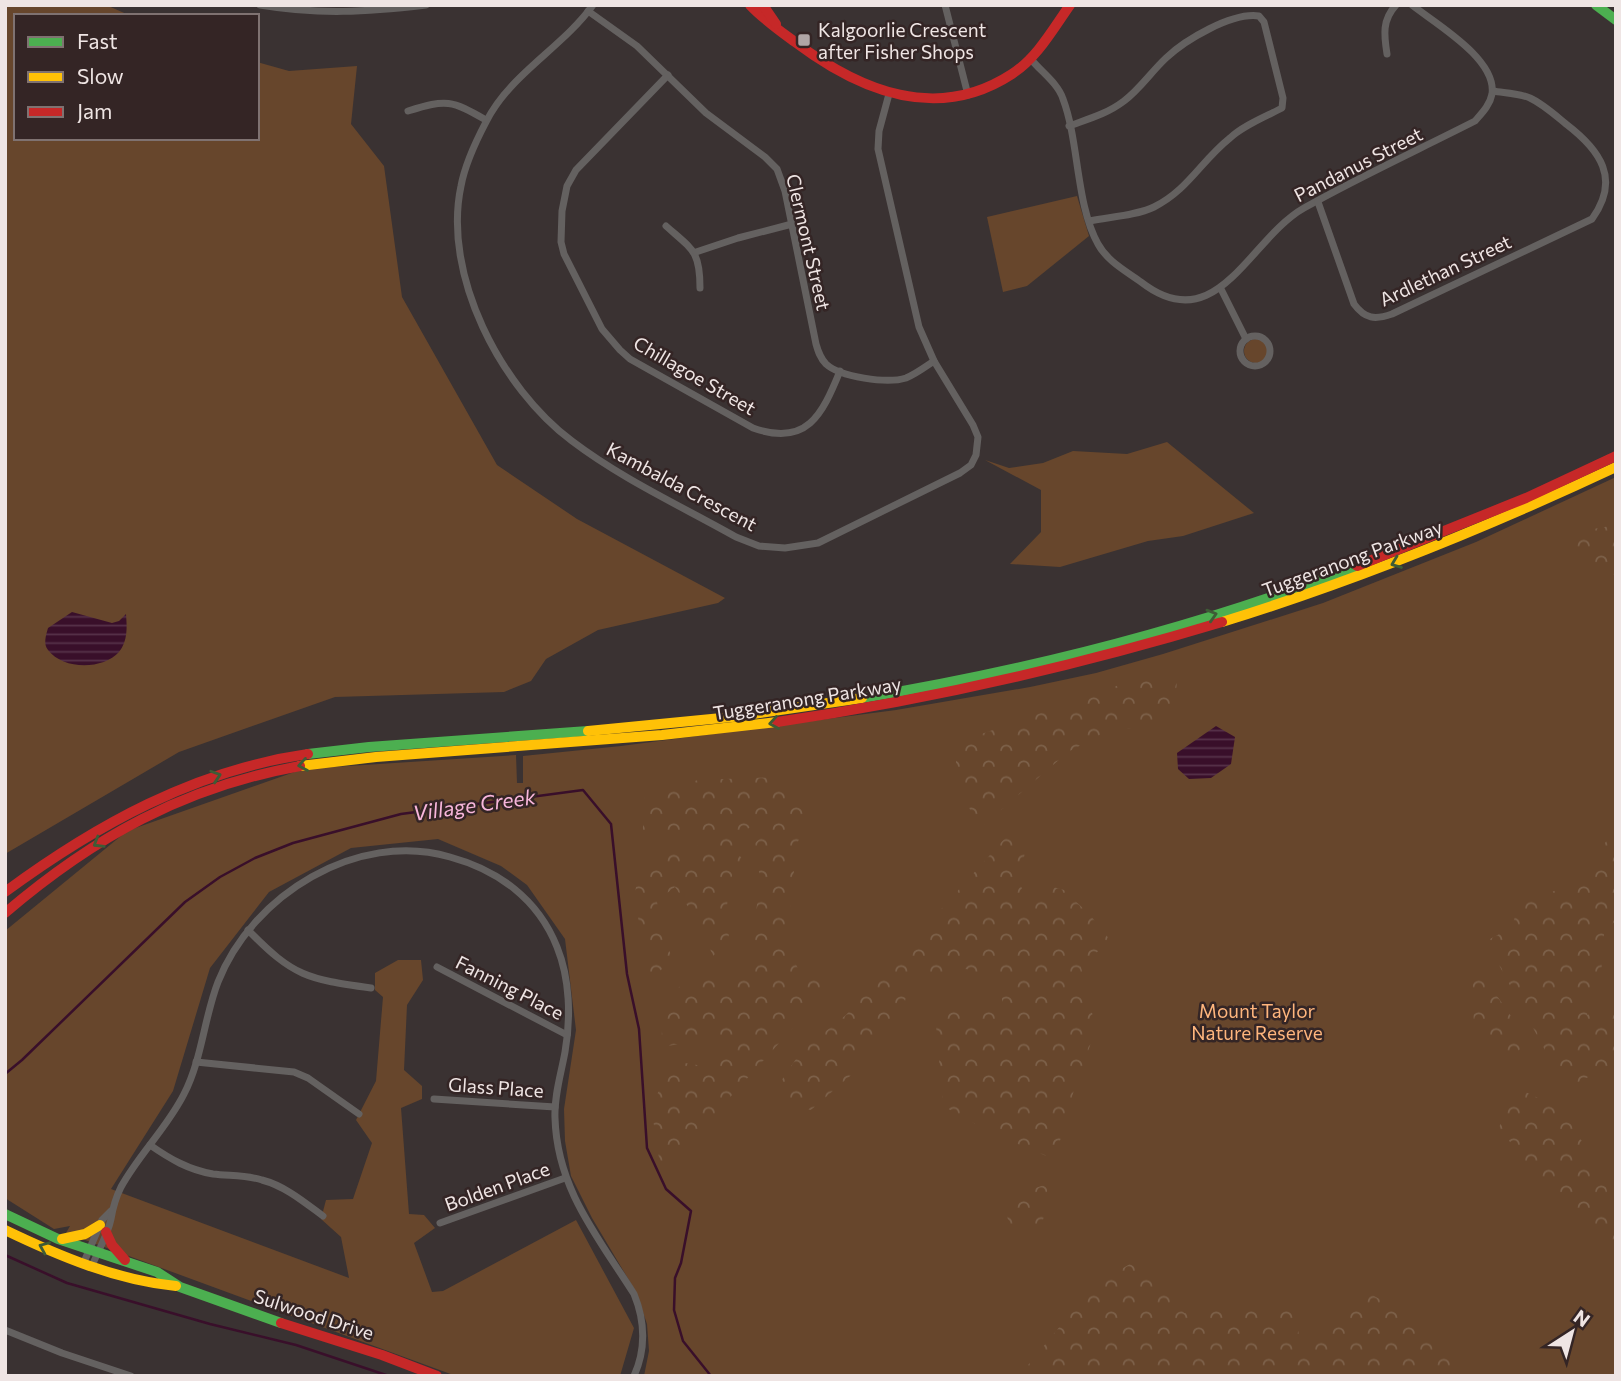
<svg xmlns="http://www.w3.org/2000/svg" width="1621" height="1381" font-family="Commissioner,sans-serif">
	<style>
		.green { fill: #67462c }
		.forest { fill: url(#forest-crowns) }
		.water { fill: url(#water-rules) }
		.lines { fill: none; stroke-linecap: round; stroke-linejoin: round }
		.stream { stroke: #390f2a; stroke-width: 2.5 }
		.street { stroke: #646160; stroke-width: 7 }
		.fast { stroke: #4caf50; stroke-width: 10 }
		.slow { stroke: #ffc107; stroke-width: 10 }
		.jam { stroke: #c62828; stroke-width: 10 }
		.oneway { stroke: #3e5c36 }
		.poi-dot { fill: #b0a6a6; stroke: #342525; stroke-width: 2.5 }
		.labels { text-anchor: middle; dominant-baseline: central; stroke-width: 5; stroke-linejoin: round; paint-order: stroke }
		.poi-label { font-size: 19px; fill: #efe5e4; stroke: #342525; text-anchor: start }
		.street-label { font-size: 19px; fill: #efe5e4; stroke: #342525 }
		.park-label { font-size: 19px; fill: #feb57d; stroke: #342525 }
		.water-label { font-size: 21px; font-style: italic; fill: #f8b6db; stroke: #342525 }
	</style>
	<defs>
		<pattern id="forest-crowns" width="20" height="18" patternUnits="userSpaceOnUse" patternTransform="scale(1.75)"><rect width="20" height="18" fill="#67462c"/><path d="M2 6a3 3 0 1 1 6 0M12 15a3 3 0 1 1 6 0" fill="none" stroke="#7d614a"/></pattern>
		<pattern id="water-rules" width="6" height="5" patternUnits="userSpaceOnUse" patternTransform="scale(1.75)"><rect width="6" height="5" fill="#390f2a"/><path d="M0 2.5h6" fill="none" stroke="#563249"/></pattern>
	</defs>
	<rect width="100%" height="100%" fill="#3a3232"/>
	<g class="green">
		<path d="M5 5H106L131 16H16V138H257V62L289 71 357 66 351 124 384 166 402 297 497 465 577 519 725 598 718 603 598 630 546 659 531 681 504 692 335 697 179 752 5 854Z"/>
		<path d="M1077 196 1089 236 1027 286 1003 292 987 217Z"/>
		<circle cx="1256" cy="351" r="12"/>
		<path d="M1167 442 1254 513 1183 536 1148 541 1060 567 1010 564 1041 532V490L985 460 1009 468 1043 463 1073 451 1127 454Z"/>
		<path d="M1616 477V1376H644L649 1351 647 1324 636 1292 592 1218 571 1176 565 1141 564 1109 576 1030 565 939 527 885 501 866 438 839 351 848 269 892 210 968 173 1091 111 1189 349 1278 341 1237 321 1219 326 1200 353 1199 372 1143 356 1120 376 1081 383 997 375 990V973L398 960H421L423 980 407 1005 404 1070 422 1086V1099L401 1108 409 1214 424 1215 435 1228 414 1243 432 1292 443 1291 576 1220 634 1328 620 1376H456L66 1233 70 1226 54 1229 5 1198V931L127 831 303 769 516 755 517 783H523V756L621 746 896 710 1030 687 1096 673 1163 654 1323 603 1476 542Z"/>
	</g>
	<g class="forest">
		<path d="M1616 525V576L1589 559 1568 540 1593 529Z"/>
		<path d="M1139 678 1177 681 1173 723 1146 728 1111 729 1068 752 978 830 956 774V743Z"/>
		<path d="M779 777 801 798 807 819 797 844 786 943 801 975 841 984 791 1030 665 1169 659 1158 651 1106 673 1064 685 1063 703 1066 734 1054 712 1039 661 1047 664 999 705 967 724 978 757 967 754 940 758 928 756 913 760 879 755 843 768 831 763 818 739 835 736 850 744 862 733 870 727 905 729 941 713 956 700 925 675 887 657 901 660 928 673 960 651 978 634 899 638 875 656 850 690 855 705 837 680 833 642 841 645 797 698 780Z"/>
		<path d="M1616 830V920L1604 933 1601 976 1591 995 1587 1015 1616 999V1062L1566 1089 1486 941 1511 928 1516 914V896C1545 896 1572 890 1590 866 1599 854 1605 840 1616 830Z"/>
		<path d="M1007 836 1026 848 1019 880 1027 904 1046 885 1064 890 1091 916 1110 940 1081 967 1096 1029 1074 1090 1058 1148 1051 1158 992 1133 943 1106 936 1025 956 1003 1002 1008V981L966 969 938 978 911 970 902 1017 878 1032 861 1049 857 1070 811 1110 789 1106 769 1099 802 1050 846 1015Z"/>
		<path d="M1472 960 1529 1042 1507 1060 1474 1031Z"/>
		<path d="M1513 1086 1536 1097 1563 1105 1576 1132 1605 1177 1609 1208 1616 1217V1248L1608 1237 1575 1216 1551 1194 1499 1128Z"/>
		<path d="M1047 1184V1205L1041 1227 1010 1225 1001 1200Z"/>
		<path d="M1130 1264 1166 1281 1184 1313 1249 1305 1305 1303 1297 1326 1302 1348 1341 1323 1367 1292 1408 1315 1456 1351 1466 1376H1019L1094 1285Z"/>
	</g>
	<g class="water">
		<path d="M72 612 112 623 119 621 126 614C127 627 128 641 119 652 103 670 63 670 48 650 43 644 46 635 48 628Z"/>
		<path d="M1216 726 1235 737 1231 764 1211 778 1189 779 1178 769 1177 753Z"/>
	</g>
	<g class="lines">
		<g class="stream">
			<path d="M5 1074 22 1060 185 902 220 877 255 858 293 843 401 814 583 790 611 824 627 974 639 1029 647 1148 666 1189 691 1211 681 1263 675 1278 674 1310 683 1341 711 1376"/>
			<path d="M5 1255 67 1283 210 1324 296 1345 389 1376"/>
		</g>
		<g class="street">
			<path d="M260 5C320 15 366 12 426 5"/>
			<path d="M593 5C562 48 510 74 486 122 476 141 465 164 461 186 442 275 501 388 572 441 622 479 681 506 736 537L759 546 785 548 818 543 960 473 971 465 976 455 978 437 973 425 934 361 919 327 878 149 879 131 889 94"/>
			<path d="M945 5 968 95"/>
			<path d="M588 11 637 46 706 113 765 157 777 169 785 191 816 344C818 351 820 358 826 364 840 377 887 384 906 378 916 374 925 367 934 361"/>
			<path d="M1387 54C1384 35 1382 20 1396 5"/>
			<path d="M1030 58C1040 71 1058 83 1063 99 1079 141 1076 205 1098 244 1107 261 1126 271 1141 282 1217 341 1249 239 1304 208 1359 177 1418 150 1475 121 1482 113 1490 105 1492 94 1497 59 1436 24 1412 5"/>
			<path d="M668 75 576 170 567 186 562 211 561 242 564 254 602 329 620 350 630 359 753 428C807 447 822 415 840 371"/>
			<path d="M408 111C447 99 451 100 486 120"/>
			<path d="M1069 126C1088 119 1107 114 1124 101 1140 89 1151 72 1166 58 1185 40 1232 12 1259 16L1264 22 1283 98 1282 108C1265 117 1244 125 1230 138 1201 161 1188 190 1154 207 1135 216 1109 217 1090 221"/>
			<path d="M1318 202 1354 304C1365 319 1375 320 1392 314L1592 219C1621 179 1600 150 1566 124 1555 115 1543 104 1530 98 1518 93 1505 93 1493 91"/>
			<path d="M666 226C693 250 700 251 700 288"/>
			<path d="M696 252 738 238 792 224"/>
			<path d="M1221 289 1246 339"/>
			<circle cx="1255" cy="351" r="15"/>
			<path d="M248 930C294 977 307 979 371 988"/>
			<path d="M437 967 567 1035"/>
			<path d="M196 1062 294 1072 308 1078 359 1114"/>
			<path d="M434 1099 555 1107"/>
			<path d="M150 1145C170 1159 189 1170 213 1174 230 1176 246 1175 262 1180 285 1186 304 1202 323 1216"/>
			<path d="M440 1223 565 1178"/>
			<path d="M84 1262 102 1220 111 1211"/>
			<path d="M92 1266C98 1251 108 1234 111 1219 113 1207 116 1197 121 1187 139 1154 167 1128 184 1094 202 1059 204 1018 218 982 252 895 357 830 450 857 498 870 538 899 557 947 570 979 571 1018 565 1052 561 1074 554 1096 555 1118 557 1189 598 1237 634 1294 645 1321 646 1349 634 1376"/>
			<path d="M5 1330 62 1353 131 1376"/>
		</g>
		<g class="fast">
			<path d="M1596 5 1616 20"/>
			<path d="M862 698C1030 670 1198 627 1357 566"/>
			<path d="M308 754 369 747 588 731"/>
			<path d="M5 1214 58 1239 157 1272 180 1287 281 1323"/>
		</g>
		<g class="slow">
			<path d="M1222 622C1358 580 1488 527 1616 467"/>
			<path d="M588 731 732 717 862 698"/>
			<path d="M300 766 376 757 662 735 777 722"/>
			<path d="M5 1230C59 1256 116 1280 176 1286"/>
			<path d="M62 1239 85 1234 100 1225"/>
		</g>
		<g class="jam">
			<path d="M750 5C763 19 780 31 795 42 860 91 937 123 1012 74 1037 58 1053 29 1070 5"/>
			<path d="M763 5 776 24"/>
			<path d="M1357 566 1526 498 1616 456"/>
			<path d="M777 722C928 700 1076 666 1222 622"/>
			<path d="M5 892C96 825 195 770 308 754"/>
			<path d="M5 913C94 837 184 787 300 766"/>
			<path d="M106 1232 112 1245 125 1260"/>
			<path d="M281 1323 382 1355 437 1376"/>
		</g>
	</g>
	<defs><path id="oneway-chevron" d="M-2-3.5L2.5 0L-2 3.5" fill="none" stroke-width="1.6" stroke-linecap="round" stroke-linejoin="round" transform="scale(1.75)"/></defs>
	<g class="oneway">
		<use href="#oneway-chevron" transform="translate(1396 563) rotate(159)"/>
		<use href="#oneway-chevron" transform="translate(1212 615) rotate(-17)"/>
		<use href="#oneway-chevron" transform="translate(774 723) rotate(171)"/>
		<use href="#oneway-chevron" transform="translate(303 765) rotate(170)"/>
		<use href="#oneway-chevron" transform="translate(216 776) rotate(-18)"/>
		<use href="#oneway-chevron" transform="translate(98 843) rotate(149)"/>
		<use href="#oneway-chevron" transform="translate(44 1247) rotate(-157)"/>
	</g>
	<rect class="poi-dot" x="797" y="33" width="14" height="14" rx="3.5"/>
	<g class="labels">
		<g class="poi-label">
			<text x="818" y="29">Kalgoorlie Crescent<tspan x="818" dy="22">after Fisher Shops</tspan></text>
		</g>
		<g class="street-label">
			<text transform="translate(1358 164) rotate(-27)">Pandanus Street</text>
			<text transform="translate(809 242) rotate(77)">Clermont Street</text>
			<text transform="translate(1445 270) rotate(-25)">Ardlethan Street</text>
			<text transform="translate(695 375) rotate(30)">Chillagoe Street</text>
			<text transform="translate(682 486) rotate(28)">Kambalda Crescent</text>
			<text transform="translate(1352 558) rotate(-20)">Tuggeranong Parkway</text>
			<text transform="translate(807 698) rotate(-9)">Tuggeranong Parkway</text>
			<text transform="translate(510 987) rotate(27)">Fanning Place</text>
			<text transform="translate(496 1087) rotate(4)">Glass Place</text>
			<text transform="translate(497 1186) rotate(-20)">Bolden Place</text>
			<text transform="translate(314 1314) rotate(18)">Sulwood Drive</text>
		</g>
		<g class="park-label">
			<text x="1257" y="1010">Mount Taylor<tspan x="1257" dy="22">Nature Reserve</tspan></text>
		</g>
		<g class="water-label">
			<text transform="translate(474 804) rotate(-8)">Village Creek</text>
		</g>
	</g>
	<rect width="1621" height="1381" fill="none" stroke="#efe5e4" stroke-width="14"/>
	<rect x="14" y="14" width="245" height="126" fill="#342525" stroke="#7f7271" stroke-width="2"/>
	<rect x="28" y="37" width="35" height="10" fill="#4caf50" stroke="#7f7271" stroke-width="2"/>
	<text x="77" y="49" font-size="21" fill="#efe5e4">Fast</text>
	<rect x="28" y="72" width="35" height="10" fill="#ffc107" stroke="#7f7271" stroke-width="2"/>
	<text x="77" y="84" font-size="21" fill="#efe5e4">Slow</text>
	<rect x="28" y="107" width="35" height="10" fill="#c62828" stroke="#7f7271" stroke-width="2"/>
	<text x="77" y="119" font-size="21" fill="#efe5e4">Jam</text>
	<g transform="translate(1572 1332) rotate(36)" stroke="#342525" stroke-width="5" paint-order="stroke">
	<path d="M0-5L12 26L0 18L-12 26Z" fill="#efe5e4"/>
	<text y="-10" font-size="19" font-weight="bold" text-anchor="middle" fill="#efe5e4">N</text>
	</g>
</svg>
